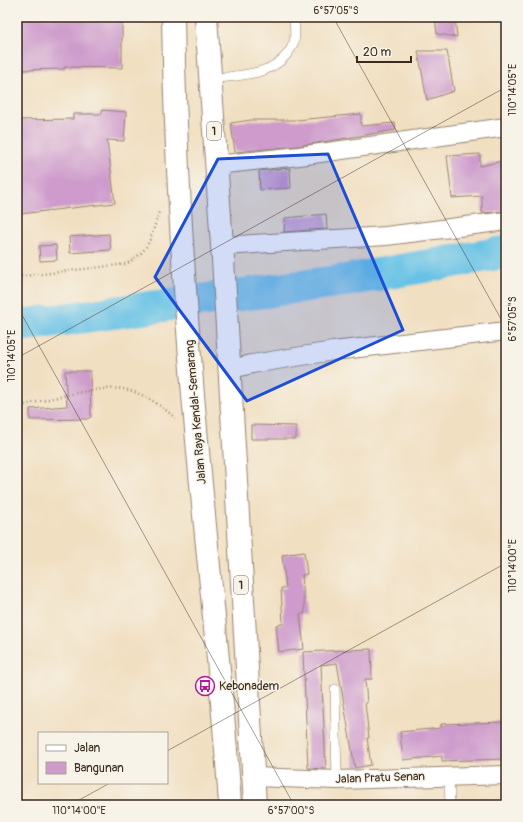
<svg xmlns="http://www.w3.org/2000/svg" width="523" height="822" font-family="Pangolin,sans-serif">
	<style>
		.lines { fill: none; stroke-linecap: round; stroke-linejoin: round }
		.river { stroke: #68c2e6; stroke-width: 33 }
		.building { fill: #ce9bcc }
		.lane-casing { stroke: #968470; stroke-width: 10 }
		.street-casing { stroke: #968470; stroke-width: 20 }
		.highway-casing { stroke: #968470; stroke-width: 24 }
		.path { stroke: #968470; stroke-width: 2.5; stroke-dasharray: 1 3; stroke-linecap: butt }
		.lane { stroke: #fff; stroke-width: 9 }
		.street { stroke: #fff; stroke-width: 18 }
		.highway { stroke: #fff; stroke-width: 22 }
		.marked { fill: #1d4ed8; fill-opacity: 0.2; stroke: #1d4ed8; stroke-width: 3; stroke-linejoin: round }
		.ticks { fill: none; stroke: #3b2a1e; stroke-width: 1; stroke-opacity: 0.45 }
		.labels { text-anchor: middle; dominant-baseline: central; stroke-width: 3; stroke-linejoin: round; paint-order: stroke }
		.shield { fill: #f7f3e8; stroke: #73665b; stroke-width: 1 }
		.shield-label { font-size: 11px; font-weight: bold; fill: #3b2a1e }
		.street-label { font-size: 12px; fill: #3b2a1e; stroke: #f7f3e8 }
		.poi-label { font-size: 12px; fill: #3b2a1e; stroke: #f7f3e8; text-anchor: start }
		.neatline { fill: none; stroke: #3b2a1e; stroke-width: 1.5 }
		.ticks-label { font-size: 10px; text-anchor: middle; fill: #3b2a1e }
	</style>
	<rect width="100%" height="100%" fill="#f7f3e8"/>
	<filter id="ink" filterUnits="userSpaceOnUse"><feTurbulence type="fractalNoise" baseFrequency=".025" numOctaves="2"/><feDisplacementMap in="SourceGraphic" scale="8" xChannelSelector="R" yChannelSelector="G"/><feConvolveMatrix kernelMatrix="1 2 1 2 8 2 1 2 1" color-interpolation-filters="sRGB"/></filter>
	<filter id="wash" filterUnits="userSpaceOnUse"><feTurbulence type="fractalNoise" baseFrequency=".012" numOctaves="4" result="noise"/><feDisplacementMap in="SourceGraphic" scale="16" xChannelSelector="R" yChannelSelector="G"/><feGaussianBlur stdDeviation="0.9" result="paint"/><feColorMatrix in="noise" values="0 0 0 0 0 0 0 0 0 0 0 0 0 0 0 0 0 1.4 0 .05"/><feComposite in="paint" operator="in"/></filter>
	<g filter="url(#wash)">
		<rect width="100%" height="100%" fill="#f1dfc1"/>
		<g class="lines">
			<path class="river" d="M17 326 347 280 506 252"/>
		</g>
		<g id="blocks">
			<g class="building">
				<path d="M17 17H122V68L64 67 65 69 18 70Z"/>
				<path d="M435 17H455L457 37 437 34Z"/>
				<path d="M418 51H447L454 91 427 100Z"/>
				<path d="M102 110 126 112 124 141 107 140 115 203 20 214 17 187V120L73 119V114H102Z"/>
				<path d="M361 114V126L395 123 396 130 298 146 235 152 231 123 251 120H297Z"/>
				<path d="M480 154V166L506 160V211L482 213V196L452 198 447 156Z"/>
				<path d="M290 168 291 188 260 190 259 171Z"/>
				<path d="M326 214 327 229 284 232 285 218Z"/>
				<path d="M109 234 111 250 70 253 69 237Z"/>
				<path d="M56 245 57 260 40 261 39 246Z"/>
				<path d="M65 371H90L91 417 87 419 30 420V409L67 406Z"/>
				<path d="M251 425 296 426V439H251Z"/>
				<path d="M304 552 307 574 302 575 305 614H300L304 649 279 652 276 625 283 624 281 588H286L282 555Z"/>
				<path d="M371 649 372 679H365L367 703H365L369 738H367L371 765 355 768 337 663 321 665 326 769 308 768 303 652Z"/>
				<path d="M506 722V759L442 761V756L403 760 400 732 441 728V724Z"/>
			</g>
		</g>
	</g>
	<g filter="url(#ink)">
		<use href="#blocks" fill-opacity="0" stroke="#968470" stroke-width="1"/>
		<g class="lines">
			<g class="lane-casing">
				<g id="lane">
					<path d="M210 79C241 75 281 76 294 42 296 35 294 24 294 17"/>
					<path d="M335 689 337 780"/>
					<path d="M449 776 450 805"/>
				</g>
			</g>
			<g class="street-casing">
				<g id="street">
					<path d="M216 165 299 156 506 127"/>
					<path d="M222 246 386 236 506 221"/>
					<path d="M228 370 252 364 333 351 506 331"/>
					<path d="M253 777 337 780 506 775"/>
				</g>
			</g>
			<g class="highway-casing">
				<g id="highway">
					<path d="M173 17C175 139 182 260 192 382 203 523 221 664 230 805"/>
					<path d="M206 17 223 259 255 805"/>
				</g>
			</g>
			<g class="path">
				<path d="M17 277 126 264C151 250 150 238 159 212"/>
				<path d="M17 407C41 401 107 383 128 390 146 395 162 406 175 418"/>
			</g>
			<use href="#lane" class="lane"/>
			<use href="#street" class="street"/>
			<use href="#highway" class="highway"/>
		</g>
	</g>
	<path class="marked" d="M328 154 403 330 247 401 155 277 218 159Z"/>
	<path class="ticks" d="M333 17 506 328M17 306 294 805M17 358 506 87M167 751 506 563M70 805 110 783"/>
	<defs>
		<g id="bus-ring" transform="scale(1)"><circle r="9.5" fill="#f7f3e8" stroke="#b5179e" stroke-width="1.5"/><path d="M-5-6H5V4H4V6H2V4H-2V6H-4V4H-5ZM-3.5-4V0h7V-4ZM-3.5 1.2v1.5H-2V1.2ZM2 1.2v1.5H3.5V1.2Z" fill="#b5179e"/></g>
	</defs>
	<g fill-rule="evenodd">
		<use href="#bus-ring" x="205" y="686"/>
	</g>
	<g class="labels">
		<g class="shield">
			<rect x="207" y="122" width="14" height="18" rx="3"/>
			<rect x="234" y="576" width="14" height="18" rx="3"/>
		</g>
		<g class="shield-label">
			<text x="214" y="131">1</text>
			<text x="241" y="585">1</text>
		</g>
		<g class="street-label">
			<text transform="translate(196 412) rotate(-95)">Jalan Raya Kendal-Semarang</text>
			<text transform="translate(380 778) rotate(-2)">Jalan Pratu Senan</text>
		</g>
		<g class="poi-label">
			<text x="219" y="686">Kebonadem</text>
		</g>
	</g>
	<rect width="523" height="822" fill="none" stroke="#f7f3e8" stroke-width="44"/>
	<rect x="38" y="732" width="130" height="52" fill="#f7f3e8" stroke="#aca397"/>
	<rect x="46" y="745" width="20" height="6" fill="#ffffff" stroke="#aca397"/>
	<text x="74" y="752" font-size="12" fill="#3b2a1e">Jalan</text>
	<rect x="46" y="762" width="20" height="12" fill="#ce9bcc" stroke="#aca397"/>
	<text x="74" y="772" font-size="12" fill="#3b2a1e">Bangunan</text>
	<path d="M357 56v6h54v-6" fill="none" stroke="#3b2a1e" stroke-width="2"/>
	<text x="363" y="56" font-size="12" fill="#3b2a1e" stroke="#f7f3e8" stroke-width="3" paint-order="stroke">20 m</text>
	<rect x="22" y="22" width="479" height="778" class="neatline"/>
	<g class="ticks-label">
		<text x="336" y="14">6°57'05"S</text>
		<text transform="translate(512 90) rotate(-90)" y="4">110°14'05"E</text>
		<text transform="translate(512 319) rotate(-90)" y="4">6°57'05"S</text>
		<text transform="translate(11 356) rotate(-90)" y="4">110°14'05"E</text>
		<text transform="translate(512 566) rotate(-90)" y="4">110°14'00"E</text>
		<text x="79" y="814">110°14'00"E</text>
		<text x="291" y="814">6°57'00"S</text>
	</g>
</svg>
